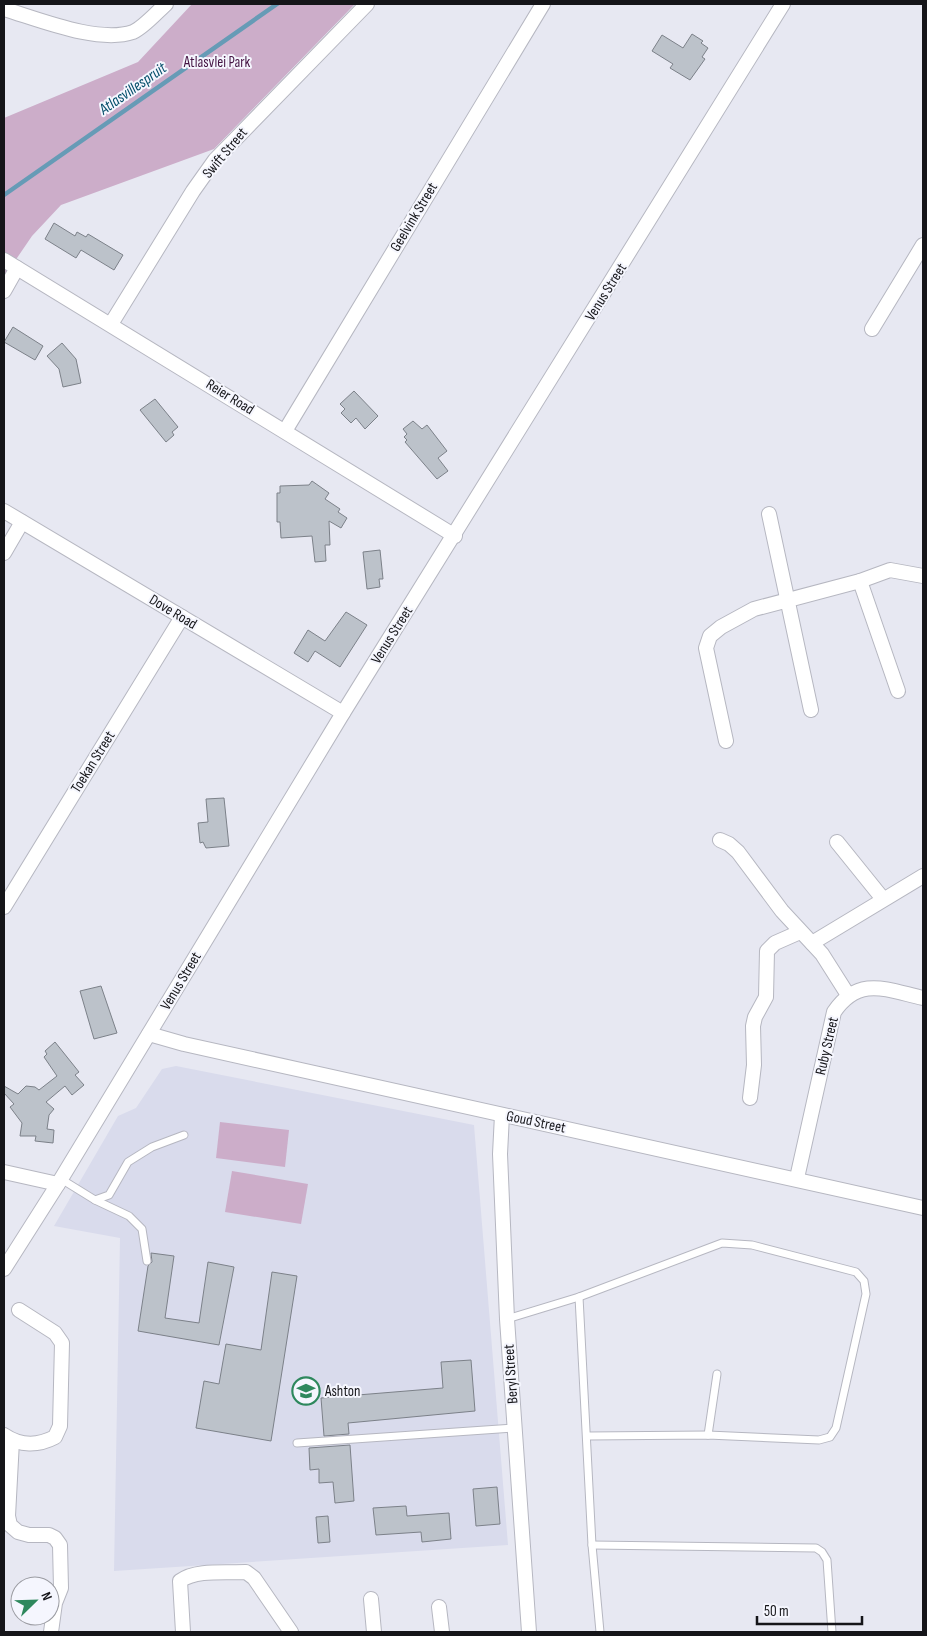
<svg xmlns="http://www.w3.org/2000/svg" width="927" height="1636" font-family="'Sofia Sans Condensed',sans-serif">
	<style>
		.built { fill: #d9dbec }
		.green { fill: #ccadc9 }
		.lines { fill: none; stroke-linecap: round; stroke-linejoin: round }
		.stream { stroke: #669bb6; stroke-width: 4.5 }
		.building { fill: #bcc2ca; stroke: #7c8189 }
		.service-casing { stroke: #b6b7c1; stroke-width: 9 }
		.minor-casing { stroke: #b6b7c1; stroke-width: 16 }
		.service { stroke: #fff; stroke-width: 7 }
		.minor { stroke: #fff; stroke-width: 14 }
		.labels { text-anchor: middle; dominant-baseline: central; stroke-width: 4; stroke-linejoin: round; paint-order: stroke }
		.park-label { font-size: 15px; fill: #451544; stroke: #f5f6fe }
		.street-label { font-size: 15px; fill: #151519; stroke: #f5f6fe }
		.poi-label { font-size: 15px; fill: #151519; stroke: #f5f6fe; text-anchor: start }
		.water-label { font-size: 16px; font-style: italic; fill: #044e6a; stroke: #f5f6fe }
	</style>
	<rect width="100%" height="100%" fill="#e7e8f2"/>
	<path class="built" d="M176 1066 474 1125 508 1545 114 1571 120 1238 54 1226 118 1116 136 1108 162 1069Z"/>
	<g class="green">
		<path d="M192 4H355L214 149 61 205 32 236 4 277V118L138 62Z"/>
		<path d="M220 1122 289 1130 285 1167 216 1158Z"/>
		<path d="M232 1171 308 1184 301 1224 225 1212Z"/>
	</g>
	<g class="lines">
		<path class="stream" d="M4 195 277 4"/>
	</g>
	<g class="building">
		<path d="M692 34 703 41 701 43 708 48 702 57 705 59 690 80 670 68 673 64 652 51 662 35 683 48Z"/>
		<path d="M54 223 75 236 77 232 86 237 88 234 123 255 114 270 81 250 76 258 45 239Z"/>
		<path d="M13 327 43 346 35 360 4 342Z"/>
		<path d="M62 343 76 359 81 383 63 387 59 369 47 356Z"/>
		<path d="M354 391 378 416 365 429 356 418 351 423 341 413 345 409 340 404Z"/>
		<path d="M155 399 178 427 172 432 174 435 166 442 140 410Z"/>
		<path d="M413 421 422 429 427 425 447 451 438 458 448 471 437 479 405 442 407 440 404 437 407 434 403 429Z"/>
		<path d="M312 481 329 493 325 499 340 509 338 512 347 518 341 528 329 521 330 545H325L326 561 315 562 312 536 281 538 280 522H277V493H280V486L309 485Z"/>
		<path d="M380 550 383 579H379L380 587 367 589 363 552Z"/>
		<path d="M346 612 367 625 340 667 315 651 308 662 294 653 308 630 325 641Z"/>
		<path d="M224 798 229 846 206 848 203 842 200 843 198 823 208 822 206 799Z"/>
		<path d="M101 986 117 1033 94 1039 80 991Z"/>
		<path d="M55 1042 79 1072 75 1075 84 1085 72 1095 65 1086 46 1102 54 1109 49 1115 47 1129 54 1130 53 1143 35 1141 36 1136H20L22 1123 10 1107 14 1104 4 1093V1086L18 1094 26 1086 35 1087 39 1090 57 1076 44 1057 47 1054 45 1051Z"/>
		<path d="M151 1253 174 1256 165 1318 199 1323 208 1262 234 1267 219 1345 138 1331 148 1266 152 1262Z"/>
		<path d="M272 1272 297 1276 271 1441 196 1428 204 1381 219 1384 226 1344 261 1350Z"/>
		<path d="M471 1360 475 1411 348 1423 349 1434 324 1436 321 1398 443 1388 441 1362Z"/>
		<path d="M350 1445 354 1501 335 1503 333 1482 319 1483V1469L310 1470 309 1448Z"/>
		<path d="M497 1487 500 1524 476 1526 473 1489Z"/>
		<path d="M406 1506 407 1516 449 1513 451 1539 422 1542 421 1532 376 1535 373 1508Z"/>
		<path d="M328 1516 330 1542 318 1543 316 1517Z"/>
	</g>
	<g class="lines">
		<g class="service-casing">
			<g id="service">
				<path d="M61 1179 95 1200 109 1195 128 1162 152 1147 184 1135"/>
				<path d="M95 1200 129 1216 142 1229 147 1261"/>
				<path d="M579 1297 592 1545 600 1632"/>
				<path d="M507 1319 579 1297 722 1243 752 1245 856 1272 864 1281 866 1294 836 1428 830 1437 819 1440 708 1435 588 1436"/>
				<path d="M708 1435 717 1374"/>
				<path d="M297 1443 514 1428"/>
				<path d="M592 1545 816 1548 822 1552 827 1560 832 1632"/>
			</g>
		</g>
		<g class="minor-casing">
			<g id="minor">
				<path d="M4 9C38 19 98 44 133 32 144 27 157 12 166 4"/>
				<path d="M4 260 455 536"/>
				<path d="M4 291 17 268"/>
				<path d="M111 324 193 191 215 160 367 4"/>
				<path d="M872 329 923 245"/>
				<path d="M285 431 543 4"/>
				<path d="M4 511 343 713"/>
				<path d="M769 514 811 710"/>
				<path d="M4 553 22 522"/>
				<path d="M860 581 898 691"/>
				<path d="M726 741 706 648 710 636 721 627 754 609 860 581 890 570 923 576"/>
				<path d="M720 840 729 844 738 852 782 911 822 954 848 995"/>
				<path d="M837 842 883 899"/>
				<path d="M4 907 182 617"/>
				<path d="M812 943 923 876"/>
				<path d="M149 1034 184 1044 301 1070 923 1208"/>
				<path d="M750 1098 754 1065 753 1026 755 1017 766 997 767 951 775 943 800 932"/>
				<path d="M502 1115 500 1154 507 1319 529 1632"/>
				<path d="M4 1172 58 1184"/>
				<path d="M797 1178 834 1012C859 975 887 990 923 998"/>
				<path d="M4 1269 58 1184 343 713 783 4"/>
				<path d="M4 1435C20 1446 38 1446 55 1437L60 1426 62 1343 55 1333 19 1310"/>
				<path d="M12 1441 8 1516 10 1525 18 1532 29 1535H49L55 1538 60 1545 61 1588 55 1603 51 1632"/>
				<path d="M371 1599 374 1632"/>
				<path d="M439 1607 442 1632"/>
				<path d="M183 1632 180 1581C196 1569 226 1573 246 1572L254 1578 291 1632"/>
			</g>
		</g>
		<use href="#service" class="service"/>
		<use href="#minor" class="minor"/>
	</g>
	<defs>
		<g id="school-ring" transform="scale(1.4375)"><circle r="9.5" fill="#f5f6fe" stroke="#2e885d" stroke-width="1.5"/><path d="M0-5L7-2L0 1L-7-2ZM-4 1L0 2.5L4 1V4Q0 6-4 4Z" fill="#2e885d"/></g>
	</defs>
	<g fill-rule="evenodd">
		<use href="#school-ring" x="306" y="1391"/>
	</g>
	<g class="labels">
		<g class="park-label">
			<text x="217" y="62">Atlasvlei Park</text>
		</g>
		<g class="street-label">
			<text transform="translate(225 153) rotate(-50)">Swift Street</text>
			<text transform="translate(414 217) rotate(-59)">Geelvink Street</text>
			<text transform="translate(606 292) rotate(-58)">Venus Street</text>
			<text transform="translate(230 397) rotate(32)">Reier Road</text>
			<text transform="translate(173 612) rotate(31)">Dove Road</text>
			<text transform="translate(392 635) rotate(-58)">Venus Street</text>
			<text transform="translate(93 762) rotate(-58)">Toekan Street</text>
			<text transform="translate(181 981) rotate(-59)">Venus Street</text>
			<text transform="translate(827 1046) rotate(-77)">Ruby Street</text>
			<text transform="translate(536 1122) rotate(12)">Goud Street</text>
			<text transform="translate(511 1374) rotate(-94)">Beryl Street</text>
		</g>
		<g class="poi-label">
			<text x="325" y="1391">Ashton</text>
		</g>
		<g class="water-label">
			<text transform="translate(133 89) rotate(-35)">Atlasvillespruit</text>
		</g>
	</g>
	<rect width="927" height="1636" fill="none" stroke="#151519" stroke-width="10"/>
	<g transform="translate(35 1601) rotate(67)"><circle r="24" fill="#f5f6fe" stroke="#9b9ca2"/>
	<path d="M0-4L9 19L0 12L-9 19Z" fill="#2e885d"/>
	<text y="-8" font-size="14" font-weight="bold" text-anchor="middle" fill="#151519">N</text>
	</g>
	<path d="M757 1616v8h105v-8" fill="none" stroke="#151519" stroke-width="2.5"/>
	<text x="764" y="1616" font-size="15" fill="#151519" stroke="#f5f6fe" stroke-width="4" paint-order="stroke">50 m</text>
</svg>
